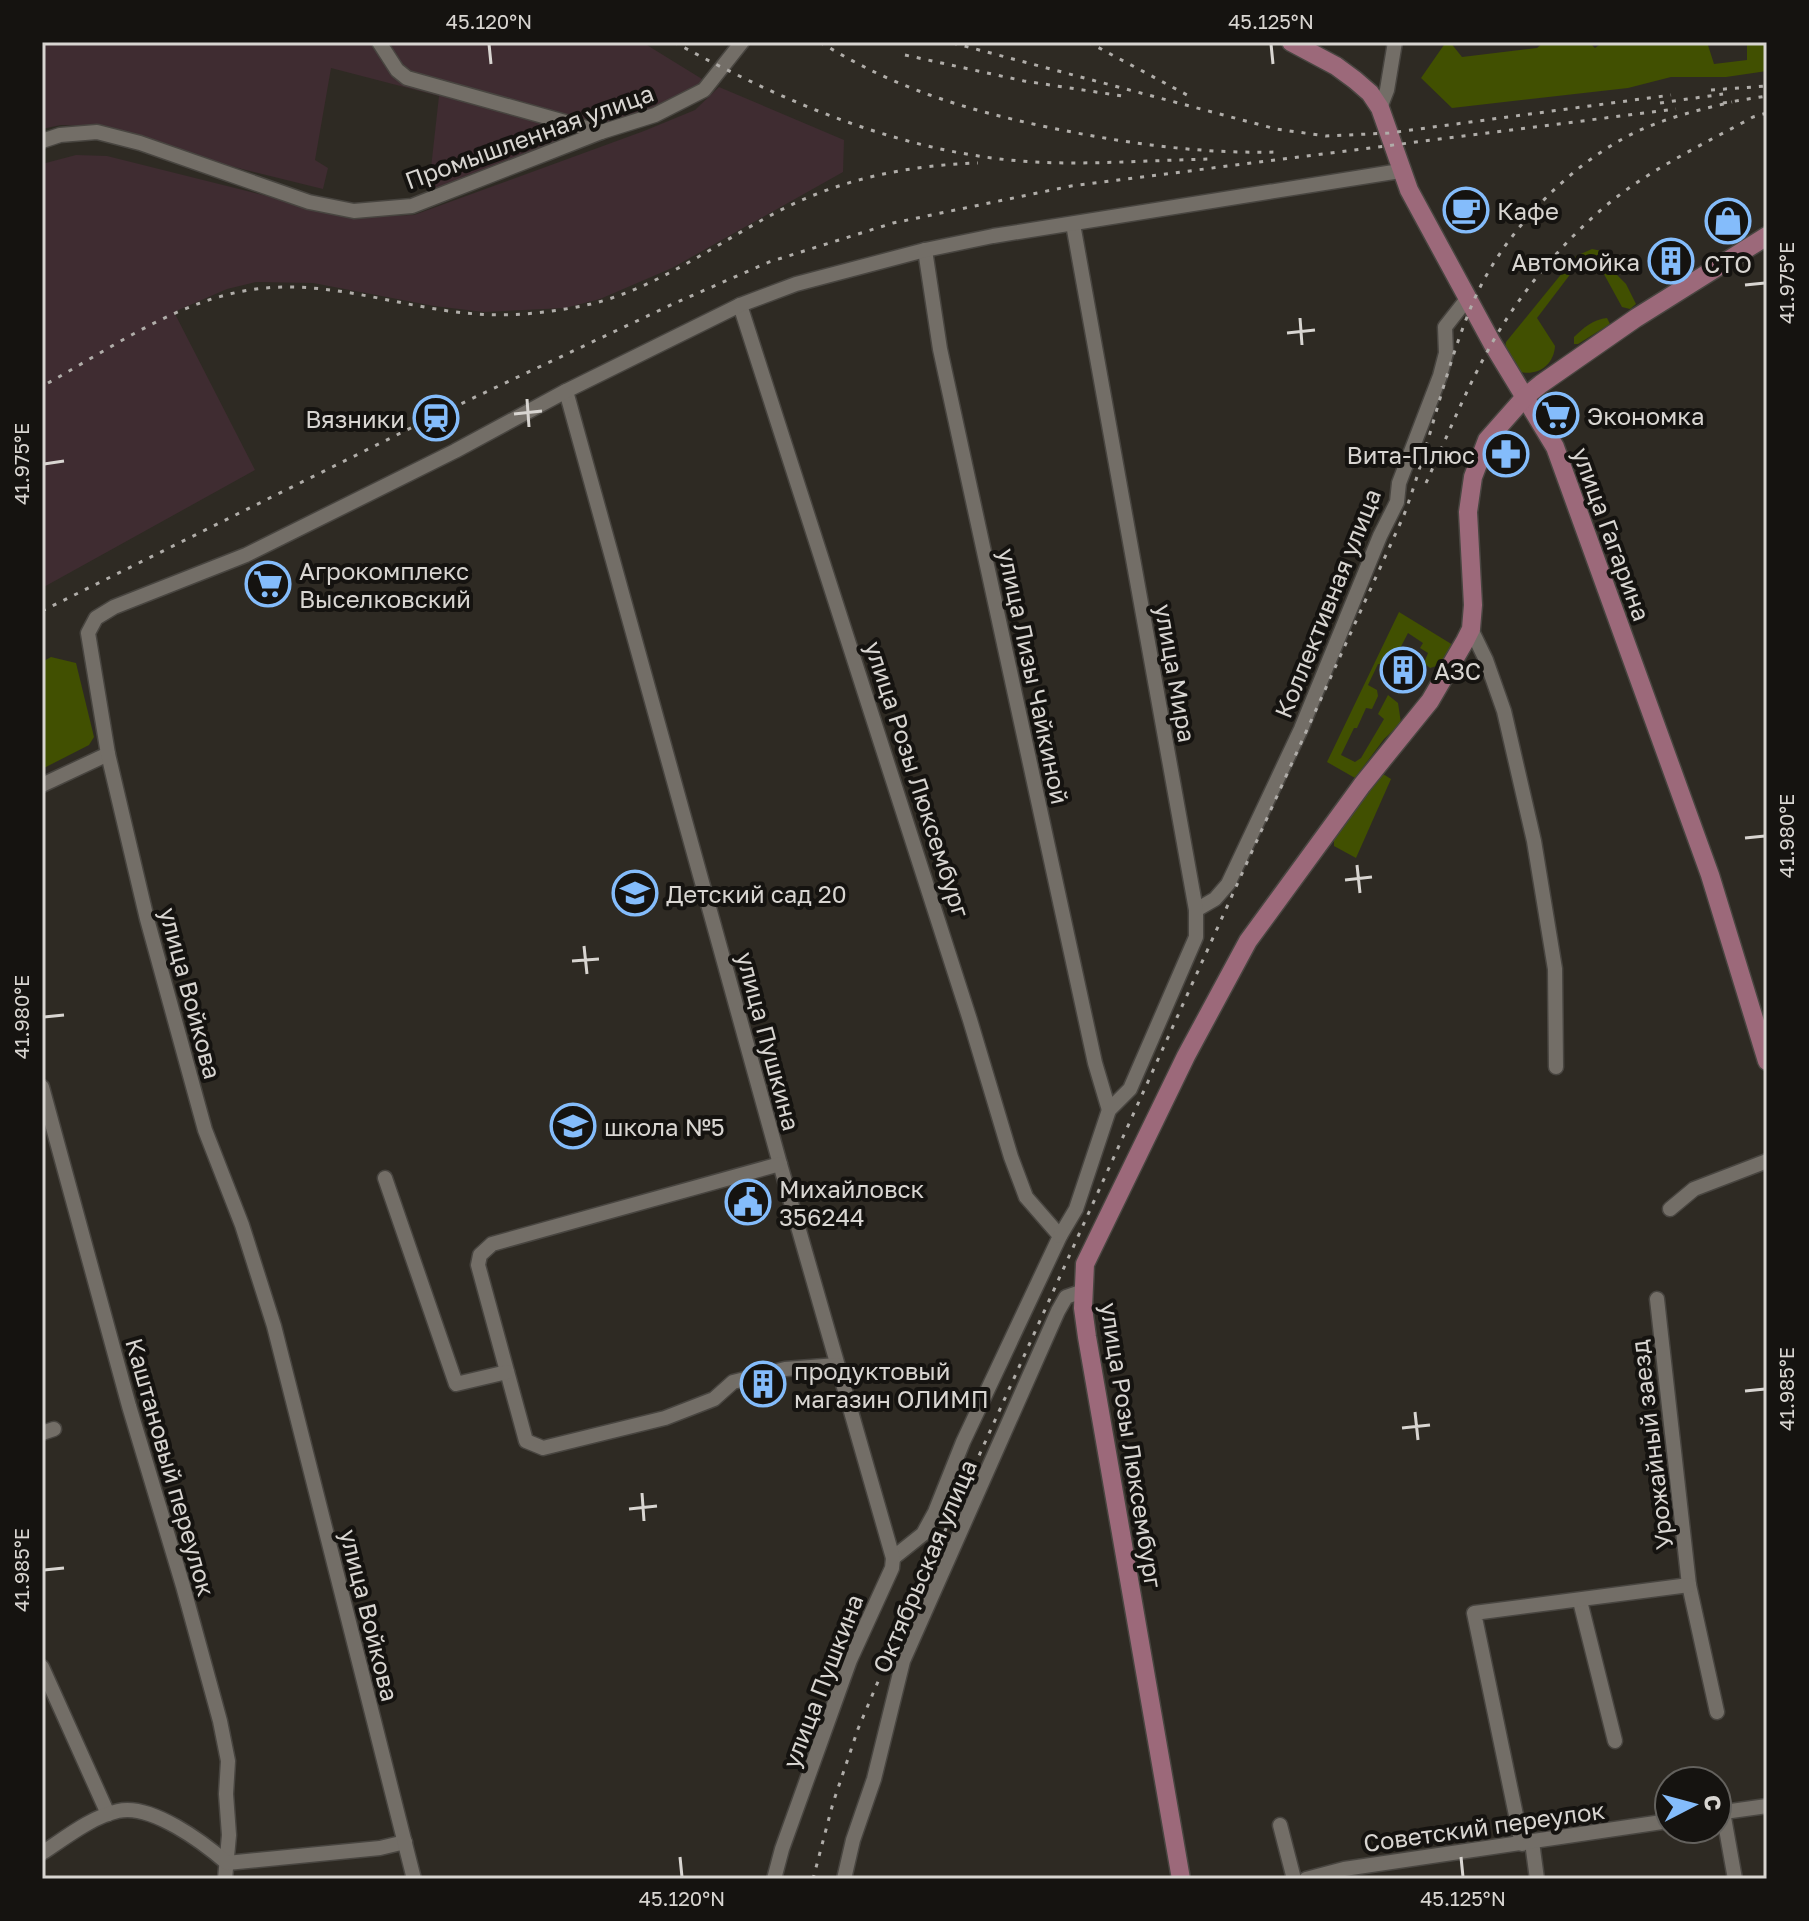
<svg xmlns="http://www.w3.org/2000/svg" width="1809" height="1921" font-family="'Golos Text',sans-serif">
	<style>
		.industrial { fill: #3f2c31 }
		.green { fill: #415001 }
		.lines { fill: none; stroke-linecap: round; stroke-linejoin: round }
		.minor-casing { stroke: #484540; stroke-width: 17 }
		.major-casing { stroke: #484540; stroke-width: 21 }
		.minor { stroke: #736e67; stroke-width: 14 }
		.major { stroke: #9c697a; stroke-width: 18 }
		.rail { stroke: #b0ada9; stroke-width: 3; stroke-dasharray: 4 8; stroke-linecap: butt }
		.ticks { fill: none; stroke: #d8d5d1; stroke-width: 3 }
		.labels { text-anchor: middle; dominant-baseline: central; stroke-width: 8; stroke-linejoin: round; paint-order: stroke }
		.street-label { font-size: 24px; fill: #d8d5d1; stroke: #151310 }
		.poi-label { font-size: 24px; fill: #d8d5d1; stroke: #151310; text-anchor: start }
		.neatline { fill: none; stroke: #d8d5d1; stroke-width: 3 }
		.ticks-label { font-size: 20px; text-anchor: middle; fill: #d8d5d1 }
	</style>
	<rect width="100%" height="100%" fill="#2e2a23"/>
	<g class="industrial">
		<path d="M42 42H642L702 79 697 86 633 117 428 195 439 96 331 68 315 160 328 168 323 189 218 163 108 127 61 125 42 129Z"/>
		<path d="M719 87 844 140 843 172 672 268 600 299 565 308 484 312 434 306 313 283 256 282 227 289 174 312 255 470 42 588V164L76 155 107 156 351 217 414 215 644 131 695 110Z"/>
	</g>
	<g class="green">
		<path d="M1446 42H1450L1462 57 1537 48 1544 42H1589L1595 48 1603 42H1707L1714 64 1747 60V42H1767V71L1726 77H1671L1628 88 1452 108 1421 78Z"/>
		<path d="M1592 249 1602 251 1610 268 1626 284 1636 304 1630 309 1622 307 1594 256 1578 264 1537 318 1555 346C1554 365 1538 376 1520 372L1504 354 1506 342 1576 256Z"/>
		<path d="M1607 318 1610 324 1578 344H1574V337C1583 328 1594 319 1607 318Z"/>
		<path d="M1399 612 1453 645 1440 665 1430 668 1424 663 1428 653 1420 648 1423 643 1408 633 1392 664 1389 666 1378 664 1368 685 1377 690 1378 696 1372 709 1366 708 1357 728H1354L1341 755 1355 762 1361 758 1384 719 1378 714 1388 695 1398 703 1401 723 1384 739 1355 778 1327 762Z"/>
		<path d="M51 657 76 663 94 737 89 745 42 769V662Z"/>
		<path d="M1383 774 1391 779 1356 858 1334 846V837Z"/>
	</g>
	<g class="lines">
		<g class="minor-casing">
			<g id="minor">
				<path d="M379 42 397 70 407 78 601 132"/>
				<path d="M1380 108 1387 90 1395 42"/>
				<path d="M42 141 60 135 97 132 140 143 309 202 354 211 412 206 601 132 655 115 704 90 742 42"/>
				<path d="M925 250 940 349 1095 1063 1109 1110"/>
				<path d="M740 305 970 1020 1011 1157 1026 1197 1060 1236 963 1442 935 1512 923 1534 893 1558"/>
				<path d="M566 391 780 1164 893 1558 892 1568 850 1660 782 1849 774 1879"/>
				<path d="M1471 629 1486 660 1504 711 1534 841 1555 969 1556 1067"/>
				<path d="M42 785 108 754"/>
				<path d="M1196 910 1215 899 1228 884 1301 729 1380 536 1397 502 1399 483 1440 376 1446 353 1445 327 1467 299"/>
				<path d="M42 1087 129 1406 183 1586 220 1721 228 1761 226 1794 229 1835 225 1879"/>
				<path d="M780 1164 492 1244 480 1255 478 1265 526 1441 543 1448 665 1418 714 1399 733 1382 785 1369 837 1365"/>
				<path d="M385 1178 456 1384 507 1372"/>
				<path d="M1670 1209 1694 1189 1767 1161"/>
				<path d="M1060 1236 1076 1209 1109 1110 1130 1089 1196 937V910L1073 224"/>
				<path d="M1657 1299 1689 1585 1717 1712"/>
				<path d="M42 1433 54 1429"/>
				<path d="M1580 1601 1615 1741"/>
				<path d="M42 1667 108 1814"/>
				<path d="M1723 1812 1735 1879"/>
				<path d="M1717 1813 1767 1806"/>
				<path d="M1280 1825 1294 1879"/>
				<path d="M1532 1842 1537 1879"/>
				<path d="M1522 1844 1474 1613 1689 1585"/>
				<path d="M42 1853C65 1838 91 1817 118 1811 151 1803 204 1843 227 1863L380 1848 405 1842"/>
				<path d="M414 1879 274 1326 242 1225 205 1130 147 919 108 754 88 633 96 618 114 607 246 555 455 451 566 391 740 305 796 284 925 250 993 236 1400 171"/>
				<path d="M844 1879 853 1840 874 1779 903 1661 1058 1311 1066 1297 1083 1291"/>
				<path d="M1306 1879 1344 1869 1669 1821"/>
			</g>
		</g>
		<g class="major-casing">
			<g id="major">
				<path d="M1291 42 1336 66 1355 80 1370 93 1380 108 1409 190 1492 343 1555 447 1710 875 1767 1061"/>
				<path d="M1181 1879 1087 1337 1083 1308 1085 1264 1186 1056 1248 941 1362 785 1430 701 1465 641 1471 629 1473 605 1468 512 1473 477 1487 440 1525 397 1541 384 1636 318 1767 236"/>
			</g>
		</g>
		<use href="#minor" class="minor"/>
		<use href="#major" class="major"/>
		<g class="rail">
			<path d="M674 42C785 103 907 155 1035 162 1093 165 1153 160 1212 159"/>
			<path d="M820 42C894 88 963 109 1047 127 1123 143 1199 154 1277 152"/>
			<path d="M1088 42 1189 96"/>
			<path d="M953 43 1276 129 1326 136 1389 133 1671 95"/>
			<path d="M905 55 1024 81 1129 97"/>
			<path d="M1711 90 1767 86"/>
			<path d="M1660 103 1723 94"/>
			<path d="M1723 103 1767 96"/>
			<path d="M48 383C113 347 180 299 256 289 331 279 403 309 477 314 514 317 555 312 591 304 661 287 722 239 785 208 845 178 911 165 978 163"/>
			<path d="M1426 483C1447 437 1466 389 1491 345 1518 296 1559 246 1602 209 1646 171 1702 145 1753 117L1767 113"/>
			<path d="M42 611 435 416 675 303 769 262 893 223 1071 186 1676 109"/>
			<path d="M813 1879 833 1803 858 1729 893 1646 1404 515C1429 447 1443 375 1471 307 1499 238 1566 166 1634 133 1665 118 1698 110 1732 102"/>
		</g>
	</g>
	<path class="ticks" d="M489 44 491 64M1271 44 1273 64M1745 285 1765 283M1300 318 1302 345M1287 333 1315 330M527 399 529 427M514 414 542 411M44 464 64 461M1745 838 1765 836M1357 865 1360 893M1345 880 1372 877M584 946 587 974M572 961 599 959M44 1017 64 1015M1745 1391 1765 1389M1415 1412 1418 1440M1402 1428 1430 1425M642 1493 644 1521M629 1509 657 1506M44 1570 64 1568M680 1857 682 1877M1461 1857 1463 1877"/>
	<defs>
		<g id="cafe-ring" transform="scale(2.3)"><circle r="9.5" fill="#151310" stroke="#84bcfb" stroke-width="1.5"/><path d="M-5.5-4.5H6V0H3Q3 3.5 0 3.5H-2.5Q-5.5 3.5-5.5 0ZM3-3.2v2h1.7v-2ZM-6 4.5H4V6H-6Z" fill="#84bcfb"/></g>
		<g id="shop-ring" transform="scale(2.3)"><circle r="9.5" fill="#151310" stroke="#84bcfb" stroke-width="1.5"/><path d="M-5-2.5h2.3a2.7 3.5 0 0 1 5.4 0H5L5.5 6h-11ZM-1.5-2.5h3a1.5 2.3 0 0 0-3 0Z" fill="#84bcfb"/></g>
		<g id="building-ring" transform="scale(2.3)"><circle r="9.5" fill="#151310" stroke="#84bcfb" stroke-width="1.5"/><path d="M-4-6H4V6H1V3H-1V6H-4ZM-2.5-4.3h1.7v1.8h-1.7ZM.8-4.3h1.7v1.8H.8ZM-2.5-1h1.7V.8h-1.7ZM.8-1h1.7V.8H.8Z" fill="#84bcfb"/></g>
		<g id="supermarket-ring" transform="scale(2.3)"><circle r="9.5" fill="#151310" stroke="#84bcfb" stroke-width="1.5"/><path d="M-6-5.5h2.5l.6 2H6L4.5 2H-2.5L-4.4-4H-6ZM-1.5 3.2a1.3 1.3 0 1 0 .1 0ZM3 3.2a1.3 1.3 0 1 0 .1 0Z" fill="#84bcfb"/></g>
		<g id="station-ring" transform="scale(2.3)"><circle r="9.5" fill="#151310" stroke="#84bcfb" stroke-width="1.5"/><path d="M-3-6H3Q5-6 5-4V2Q5 4 3 4L4.5 6H3L1.5 4h-3L-3 6H-4.5L-3 4Q-5 4-5 2V-4Q-5-6-3-6ZM-3.5-4v3h7v-3ZM-3.5 1v1.5H-2V1ZM2 1v1.5H3.5V1Z" fill="#84bcfb"/></g>
		<g id="pharmacy-ring" transform="scale(2.3)"><circle r="9.5" fill="#151310" stroke="#84bcfb" stroke-width="1.5"/><path d="M-2-6h4v4h4v4h-4v4h-4v-4h-4v-4h4Z" fill="#84bcfb"/></g>
		<g id="school-ring" transform="scale(2.3)"><circle r="9.5" fill="#151310" stroke="#84bcfb" stroke-width="1.5"/><path d="M0-5L7-2L0 1L-7-2ZM-4 1L0 2.5L4 1V4Q0 6-4 4Z" fill="#84bcfb"/></g>
		<g id="civic-ring" transform="scale(2.3)"><circle r="9.5" fill="#151310" stroke="#84bcfb" stroke-width="1.5"/><path d="M-.6-6.5H3V-4.5H.6V-3L4-1V1h2V6H-6V1h2V-1L-.6-3ZM-1.2 2.5V6h2.4V2.5Z" fill="#84bcfb"/></g>
	</defs>
	<g fill-rule="evenodd">
		<use href="#cafe-ring" x="1466" y="210"/>
		<use href="#shop-ring" x="1728" y="221"/>
		<use href="#building-ring" x="1671" y="261"/>
		<use href="#supermarket-ring" x="1556" y="415"/>
		<use href="#station-ring" x="436" y="418"/>
		<use href="#pharmacy-ring" x="1506" y="454"/>
		<use href="#supermarket-ring" x="268" y="584"/>
		<use href="#building-ring" x="1403" y="670"/>
		<use href="#school-ring" x="635" y="893"/>
		<use href="#school-ring" x="573" y="1126"/>
		<use href="#civic-ring" x="748" y="1202"/>
		<use href="#building-ring" x="763" y="1384"/>
	</g>
	<g class="labels">
		<g class="street-label">
			<text transform="translate(529 136) rotate(-20)">Промышленная улица</text>
			<text transform="translate(1612 534) rotate(70)">улица Гагарина</text>
			<text transform="translate(1327 603) rotate(-68)">Коллективная улица</text>
			<text transform="translate(1176 673) rotate(80)">улица Мира</text>
			<text transform="translate(1034 676) rotate(78)">улица Лизы Чайкиной</text>
			<text transform="translate(918 779) rotate(72)">улица Розы Люксембург</text>
			<text transform="translate(191 993) rotate(75)">улица Войкова</text>
			<text transform="translate(769 1041) rotate(75)">улица Пушкина</text>
			<text transform="translate(1132 1445) rotate(81)">улица Розы Люксембург</text>
			<text transform="translate(1651 1445) rotate(-97)">Урожайный заезд</text>
			<text transform="translate(171 1467) rotate(74)">Каштановый переулок</text>
			<text transform="translate(924 1566) rotate(-67)">Октябрьская улица</text>
			<text transform="translate(370 1615) rotate(76)">улица Войкова</text>
			<text transform="translate(822 1681) rotate(-69)">улица Пушкина</text>
			<text transform="translate(1484 1826) rotate(-8)">Советский переулок</text>
		</g>
		<g class="poi-label">
			<text x="1497" y="210">Кафе</text>
			<text x="1640" y="261" text-anchor="end">Автомойка</text>
			<text x="1728" y="263" text-anchor="middle">СТО</text>
			<text x="1587" y="415">Экономка</text>
			<text x="405" y="418" text-anchor="end">Вязники</text>
			<text x="1475" y="454" text-anchor="end">Вита-Плюс</text>
			<text x="299" y="570">Агрокомплекс<tspan x="299" dy="28">Выселковский</tspan></text>
			<text x="1434" y="670">АЗС</text>
			<text x="666" y="893">Детский сад 20</text>
			<text x="604" y="1126">школа №5</text>
			<text x="779" y="1188">Михайловск<tspan x="779" dy="28">356244</tspan></text>
			<text x="794" y="1370">продуктовый<tspan x="794" dy="28">магазин ОЛИМП</tspan></text>
		</g>
	</g>
	<rect width="1809" height="1921" fill="none" stroke="#151310" stroke-width="88"/>
	<g transform="translate(1693 1805) rotate(84)"><circle r="38" fill="#151310" stroke="#63615d" stroke-width="2"/>
	<path d="M0-6L14 30L0 20L-14 30Z" fill="#84bcfb"/>
	<text y="-12" font-size="22" font-weight="bold" text-anchor="middle" fill="#d8d5d1">С</text>
	</g>
	<rect x="44" y="44" width="1721" height="1833" class="neatline"/>
	<g class="ticks-label">
		<text x="489" y="29">45.120°N</text>
		<text x="1271" y="29">45.125°N</text>
		<text transform="translate(1787 283) rotate(-90)" y="7">41.975°E</text>
		<text transform="translate(22 464) rotate(-90)" y="7">41.975°E</text>
		<text transform="translate(1787 836) rotate(-90)" y="7">41.980°E</text>
		<text transform="translate(22 1017) rotate(-90)" y="7">41.980°E</text>
		<text transform="translate(1787 1389) rotate(-90)" y="7">41.985°E</text>
		<text transform="translate(22 1570) rotate(-90)" y="7">41.985°E</text>
		<text x="682" y="1906">45.120°N</text>
		<text x="1463" y="1906">45.125°N</text>
	</g>
</svg>
